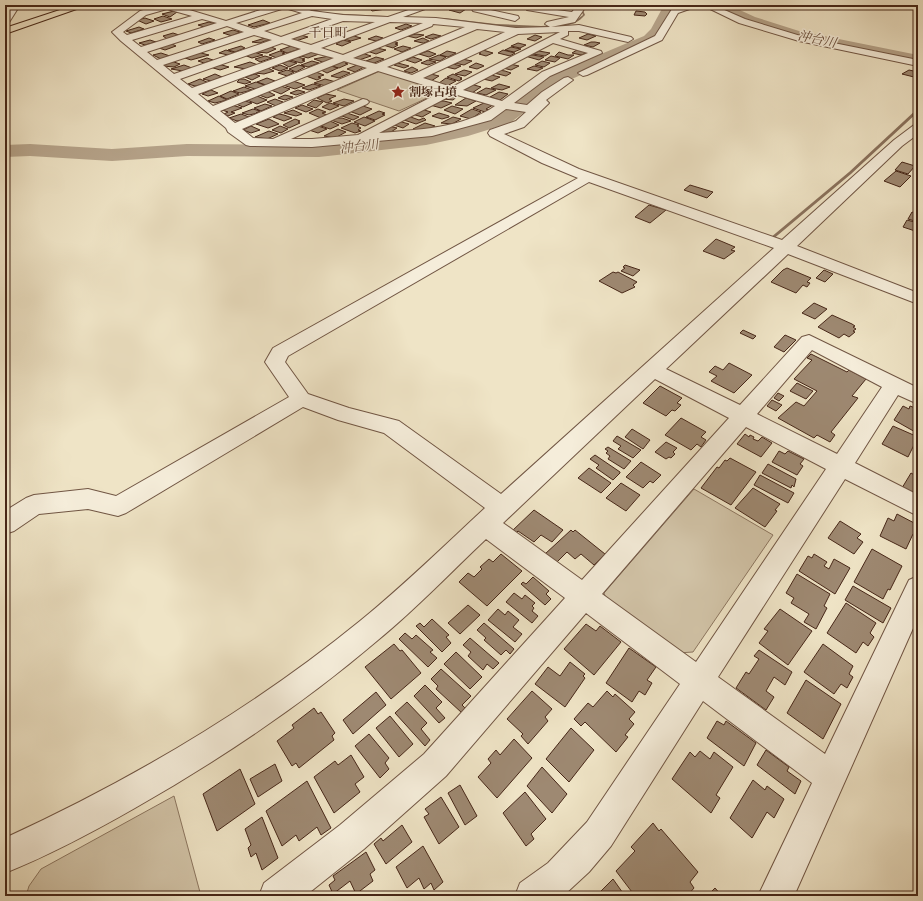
<svg xmlns="http://www.w3.org/2000/svg" width="923" height="901" font-family="'IM FELL French Canon','Noto Serif JP',serif">
	<style>
		.green { fill: #d2c4a8; stroke: #8c7660 }
		.lines { fill: none; stroke-linecap: round; stroke-linejoin: round }
		.stream { fill: #8a725d; fill-rule: evenodd }
		.river { fill: #b6a48b; fill-rule: evenodd }
		.building { fill: #9e8972; stroke: #472718 }
		.minor-casing { stroke: #715644; stroke-width: 2 }
		.major-casing { stroke: #472718; stroke-width: 2 }
		.minor { fill: #f5edda; fill-rule: evenodd }
		.major { fill: #efe4c6; fill-rule: evenodd }
		.labels { text-anchor: middle; dominant-baseline: central; stroke-width: 3; stroke-linejoin: round; paint-order: stroke }
		.far-poi-label { font-size: 12px; font-weight: bold; fill: #472718; stroke: #f5edda; text-anchor: start }
		.far-neighbourhood-label { font-size: 13px; fill: #472718; stroke: #f5edda }
		.far-water-label { font-size: 13px; font-style: italic; fill: #684c3a; stroke: #f5edda }
	</style>
	<rect width="100%" height="100%" fill="#efe4c6"/>
	<filter id="stains"><feTurbulence type="fractalNoise" baseFrequency=".005" numOctaves="4"/><feColorMatrix values="0 0 0 0 .2 0 0 0 0 .09 0 0 0 0 .02 0 0 0 .5 -.17"/></filter>
	<radialGradient id="worn" r=".72"><stop offset=".6" stop-color="#630" stop-opacity="0"/><stop offset="1" stop-color="#630" stop-opacity=".3"/></radialGradient>
	<g class="green">
		<path d="M380 71 441 90 442 91 399 111 337 90Z"/>
		<path d="M694 489 773 535 693 652 678 653 608 604 604 593Z"/>
		<path d="M174 796 201 896H26L29 886 41 869Z"/>
	</g>
	<g class="lines">
		<g class="stream">
			<path d="M299 5H302L325 13 427 18 426 19 325 15Z"/>
			<path d="M589 5H591L583 10 585 15C582 18 579 21 575 23 550 33 498 26 470 23 461 22 451 22 443 19L444 18 496 24 541 26 561 25 575 21 583 15 581 10Z"/>
			<path d="M871 5 918 8V10L872 6Z"/>
			<path d="M917 109H918V112L851 174 772 240H770V238L849 172Z"/>
		</g>
		<g class="river">
			<path d="M664 5H678L663 31 654 42 563 83 510 123 468 136 426 145 319 157 187 156 112 161 30 156 5 157V145L30 144 112 149 187 144 319 145 426 133 457 127 496 115 551 75 644 36 651 29Z"/>
			<path d="M712 5H729L755 17 799 31 918 55V65L791 38 745 23 714 8Z"/>
		</g>
	</g>
	<g class="building">
		<path d="M365 5 368 7 352 9 349 7Z"/>
		<path d="M382 6 386 9 372 11 369 8Z"/>
		<path d="M460 7 466 9 460 13 449 10Z"/>
		<path d="M174 11 177 12 170 17 162 14Z"/>
		<path d="M636 11 645 12 647 14 645 16 634 15Z"/>
		<path d="M163 16 172 19 161 22 154 19Z"/>
		<path d="M145 18 154 21 146 24 137 20Z"/>
		<path d="M263 20 270 23 254 27 248 25Z"/>
		<path d="M209 22 216 24 204 27 198 25Z"/>
		<path d="M406 24 412 26 401 30 395 28Z"/>
		<path d="M139 27 144 29 131 33 126 31Z"/>
		<path d="M233 30 240 32 232 36 223 33Z"/>
		<path d="M173 33 179 35 167 39 163 36Z"/>
		<path d="M416 34 424 35 416 38 407 36Z"/>
		<path d="M433 34 441 36 431 39 425 37Z"/>
		<path d="M588 34 596 36 587 40 579 38Z"/>
		<path d="M301 35 308 37 296 41 292 39Z"/>
		<path d="M535 35 542 37 535 41 527 39Z"/>
		<path d="M354 36 361 38 351 41 344 39Z"/>
		<path d="M376 36 383 38 376 41 368 39Z"/>
		<path d="M209 38 215 40 202 44 198 42Z"/>
		<path d="M265 38 273 41H265L260 43 252 42Z"/>
		<path d="M423 38 429 41 424 43 427 44 414 41Z"/>
		<path d="M150 40 156 42 145 45 139 43Z"/>
		<path d="M343 40 351 42 342 46 336 44Z"/>
		<path d="M393 41 398 43 395 44 398 45 393 48 383 45Z"/>
		<path d="M591 42H595L600 43 593 47 584 45Z"/>
		<path d="M518 43 526 45 520 48 511 46Z"/>
		<path d="M172 44 176 46 165 50 156 47Z"/>
		<path d="M241 46 245 48 235 52 228 50Z"/>
		<path d="M269 46 276 49 267 53 257 52Z"/>
		<path d="M291 46 300 49 287 53 280 50Z"/>
		<path d="M403 46 411 48 402 52 394 49Z"/>
		<path d="M511 47 521 49 514 52 505 50Z"/>
		<path d="M377 48 386 50 376 54 367 51Z"/>
		<path d="M226 50 235 53 228 55 219 53Z"/>
		<path d="M483 50 493 53 486 56 479 54 481 53 478 52Z"/>
		<path d="M503 50 515 53 510 56 498 53Z"/>
		<path d="M577 50 590 52 581 55 572 53Z"/>
		<path d="M280 51 285 53 282 54 285 55 277 58 269 55Z"/>
		<path d="M428 51 436 54 429 57 419 54Z"/>
		<path d="M447 51 456 53 448 57 440 55Z"/>
		<path d="M539 51 550 53 545 56 533 54Z"/>
		<path d="M197 52 209 55 191 60 185 58Z"/>
		<path d="M254 52 263 55 252 58 244 55Z"/>
		<path d="M312 52 319 54 308 58 301 56Z"/>
		<path d="M559 52 568 55H574L568 59 555 56Z"/>
		<path d="M161 53 170 56 161 59 153 55Z"/>
		<path d="M362 53 371 56 359 60 353 58Z"/>
		<path d="M439 55 446 57 440 61 429 59Z"/>
		<path d="M528 55H533L544 57 539 60 525 56Z"/>
		<path d="M265 56 272 58 260 62 255 59Z"/>
		<path d="M329 56 335 58 325 63 314 59Z"/>
		<path d="M551 56 560 58 555 62 545 60Z"/>
		<path d="M298 57 305 59 302 60 305 61 301 63 290 60Z"/>
		<path d="M376 57 384 59 374 63 366 61Z"/>
		<path d="M413 57 422 60 415 63 406 60Z"/>
		<path d="M207 58 213 60 204 63 198 61Z"/>
		<path d="M462 59 472 61 464 65 454 63Z"/>
		<path d="M428 60 436 62 428 65 421 63Z"/>
		<path d="M171 61 180 64 174 67 163 66Z"/>
		<path d="M289 61 297 63 289 67 282 63Z"/>
		<path d="M312 61 319 63 308 67 301 65Z"/>
		<path d="M345 61 349 62 345 63 348 64 339 68 331 66Z"/>
		<path d="M542 61 550 63 544 67 535 65Z"/>
		<path d="M250 62 258 65 246 69 234 67Z"/>
		<path d="M398 63 409 66 404 68 394 65Z"/>
		<path d="M476 63 482 65 484 66 477 69 469 67Z"/>
		<path d="M453 64 461 66 455 69 446 67Z"/>
		<path d="M510 64 519 66 511 70 503 68Z"/>
		<path d="M184 65 192 68 183 71 171 69Z"/>
		<path d="M217 65H222L229 67 220 70 210 67Z"/>
		<path d="M280 65 288 68 280 71 272 68Z"/>
		<path d="M299 65 305 67 296 72 289 69Z"/>
		<path d="M357 65 364 67 355 72 347 69Z"/>
		<path d="M331 66 338 68 327 73 321 70Z"/>
		<path d="M534 66 543 68 537 71 527 69Z"/>
		<path d="M412 67 418 70 411 73 404 71Z"/>
		<path d="M268 68 274 71 264 74 255 73Z"/>
		<path d="M287 70 294 72 287 76 278 73Z"/>
		<path d="M464 70 472 72 465 76 455 74Z"/>
		<path d="M499 70 505 71 511 73 506 76 494 73Z"/>
		<path d="M909 70 918 72V78L902 74Z"/>
		<path d="M343 71 350 73 339 78 331 76Z"/>
		<path d="M316 72 324 75 318 77 321 78 317 80 306 76Z"/>
		<path d="M215 74 222 77 211 81 203 79Z"/>
		<path d="M255 74 260 76 252 80 245 77Z"/>
		<path d="M431 74 439 76 431 81 423 78Z"/>
		<path d="M453 74 462 78 460 79H462L459 81 447 77Z"/>
		<path d="M491 75 500 77 492 81 483 79Z"/>
		<path d="M267 78 275 81 266 85 257 82Z"/>
		<path d="M446 78 456 81 447 86 439 83Z"/>
		<path d="M200 79 209 83 195 86 188 84Z"/>
		<path d="M240 79H244L251 82 245 84 237 82Z"/>
		<path d="M325 79 336 82 326 86 314 83Z"/>
		<path d="M293 81 305 85 295 89 283 85Z"/>
		<path d="M256 82 267 86 255 89 245 86Z"/>
		<path d="M313 84 321 86 309 90 302 88Z"/>
		<path d="M471 84 481 87 472 93 462 89Z"/>
		<path d="M499 84 510 87 502 90 491 88Z"/>
		<path d="M281 86 290 89 281 94 271 90Z"/>
		<path d="M244 87 252 90 240 93 233 91Z"/>
		<path d="M486 88 496 90 486 95 477 93Z"/>
		<path d="M211 90 218 93 208 96 202 94Z"/>
		<path d="M298 90 305 92 296 95 290 93Z"/>
		<path d="M231 91 239 94 227 99 220 96Z"/>
		<path d="M267 91 275 95 267 98 259 95Z"/>
		<path d="M499 92 508 94 500 100 490 97Z"/>
		<path d="M326 94 336 96 329 99 332 101 327 103 317 98Z"/>
		<path d="M451 94 459 95 453 100 443 99Z"/>
		<path d="M285 95 293 97 285 100 278 98Z"/>
		<path d="M219 96 227 100 215 103 208 101Z"/>
		<path d="M257 96 267 100 257 104 247 100Z"/>
		<path d="M466 98 476 101 467 106 455 105Z"/>
		<path d="M275 99 283 102 276 106 267 102Z"/>
		<path d="M344 99 354 101 344 106 333 103Z"/>
		<path d="M314 100 323 102 316 108 307 105Z"/>
		<path d="M245 101 252 103 243 107 236 104Z"/>
		<path d="M439 101H444L452 103 441 108 430 105Z"/>
		<path d="M330 103 339 106 330 110 322 107Z"/>
		<path d="M484 103 493 105 486 109 492 111 488 113 473 108Z"/>
		<path d="M265 104 272 106 261 111 254 108Z"/>
		<path d="M232 105 242 108 231 112 235 113 228 116 224 114 228 112 222 110Z"/>
		<path d="M302 105 313 109 306 112 295 108Z"/>
		<path d="M363 106 372 109 360 115 349 111Z"/>
		<path d="M452 106 463 109 455 114 444 110Z"/>
		<path d="M253 109 260 111 256 113H258L249 115 242 113Z"/>
		<path d="M318 109 326 112 322 113 327 115 321 118 309 113Z"/>
		<path d="M421 109 431 112 422 117 412 114Z"/>
		<path d="M472 109 481 112 471 119 460 116Z"/>
		<path d="M293 110 302 114 296 116 284 113Z"/>
		<path d="M379 111 385 113 382 114 385 115 375 120 366 117Z"/>
		<path d="M347 113 359 117 353 120 342 116Z"/>
		<path d="M439 113 449 116V117L442 119 432 116Z"/>
		<path d="M241 114 252 118 237 121 229 118Z"/>
		<path d="M279 114 284 115 292 118 284 121 273 117Z"/>
		<path d="M408 116 419 120 424 118 426 120 416 124 401 119Z"/>
		<path d="M364 117 375 121 365 126 354 122Z"/>
		<path d="M453 117 461 119 452 124 441 123Z"/>
		<path d="M335 118H342L351 121 342 124 331 120Z"/>
		<path d="M269 119 279 124 268 128 256 124Z"/>
		<path d="M295 119 300 121 298 122 300 123 289 128 283 125Z"/>
		<path d="M330 121 339 125 330 129 321 126Z"/>
		<path d="M398 121 409 124 403 128 391 124Z"/>
		<path d="M352 123 359 125 357 126 361 128 358 130 361 131 355 133 341 128Z"/>
		<path d="M425 123 435 126 423 132 413 129Z"/>
		<path d="M251 126 260 130 251 133 243 130Z"/>
		<path d="M280 126 288 129 281 133 272 130Z"/>
		<path d="M318 126 327 129 318 133 309 130Z"/>
		<path d="M389 126 397 128 388 134H372Z"/>
		<path d="M338 129 346 132 335 138 324 136Z"/>
		<path d="M269 131 278 134 267 139 255 137Z"/>
		<path d="M902 162 915 166 908 174 895 170Z"/>
		<path d="M896 171 911 176 900 187 884 181Z"/>
		<path d="M690 185 713 192 707 198 684 190Z"/>
		<path d="M649 205 666 210 650 223 635 217Z"/>
		<path d="M912 212 918 214V222L908 219Z"/>
		<path d="M907 220 918 223V232L903 227Z"/>
		<path d="M716 239 735 247 731 250 735 251 724 259 703 251Z"/>
		<path d="M625 265 640 270 633 276 621 271 625 268 623 267Z"/>
		<path d="M787 268 811 278 807 282 810 283 807 287 803 285 796 293 771 282 783 270Z"/>
		<path d="M824 270 833 274 825 282 816 278Z"/>
		<path d="M613 272 616 273 618 272 637 282 633 285 635 287 622 293 599 281Z"/>
		<path d="M814 303 827 309 815 319 802 313Z"/>
		<path d="M832 315 852 324 855 326 853 327 856 329 853 331 855 332 849 337 844 334 839 338 818 327Z"/>
		<path d="M743 330 756 336 753 339 740 333Z"/>
		<path d="M785 335 796 340 784 352 774 347Z"/>
		<path d="M811 354 847 372 849 370 866 379 852 396 858 398 831 432 835 435 830 442 817 435 814 438 778 418 796 402 804 406 817 391 794 379 812 360 807 358Z"/>
		<path d="M729 363 752 375 734 393 711 381 717 376 709 372 715 366 723 370Z"/>
		<path d="M797 383 813 391 806 399 790 391Z"/>
		<path d="M660 386 682 398 677 403 681 405 675 411 672 410 666 416 643 403Z"/>
		<path d="M778 393 784 396 779 401 774 398Z"/>
		<path d="M772 400 782 405 776 411 767 406Z"/>
		<path d="M903 406 909 409 910 406 918 409 917 433 894 420Z"/>
		<path d="M681 418 706 432 701 437 706 440 701 447 697 444 691 450 665 435Z"/>
		<path d="M893 426 918 437 908 457 882 444Z"/>
		<path d="M632 429 650 440 643 449 625 437Z"/>
		<path d="M745 434 749 437 750 435 754 437 753 439 758 441 762 437 772 443 761 457 737 444Z"/>
		<path d="M617 436 641 450 633 458 618 449 621 446 613 441Z"/>
		<path d="M666 442 677 448 673 452 675 454 671 458 669 457 666 459 655 452Z"/>
		<path d="M608 447 631 461 624 469 608 459 610 456 606 453 608 451 605 449Z"/>
		<path d="M779 451 785 454 788 451 804 459 800 464 803 466 797 475 772 462Z"/>
		<path d="M595 455 620 472V473L613 480 596 468 599 465 590 459Z"/>
		<path d="M730 458 756 472 731 505 701 488 717 467 719 468 725 460 727 461Z"/>
		<path d="M641 462 661 475 653 483 650 481 643 488 626 477Z"/>
		<path d="M768 464 796 479 794 487 792 485 791 488 762 473Z"/>
		<path d="M589 468 611 483 601 493 578 478Z"/>
		<path d="M911 473 918 477V497L902 488Z"/>
		<path d="M760 475 794 493 788 503 754 485Z"/>
		<path d="M621 483 640 495 626 511 606 498Z"/>
		<path d="M753 488 780 504 775 510 777 511 765 527 735 508Z"/>
		<path d="M534 510 563 530 552 542 541 535 534 542 518 531 516 533 512 531Z"/>
		<path d="M897 514 918 525 917 537 913 534 906 549 880 536 888 518 894 521Z"/>
		<path d="M840 521 861 534 857 538 863 542 854 554 828 538Z"/>
		<path d="M571 530 573 532 575 530 605 554 594 565 581 554 575 559 567 552 556 563 545 554Z"/>
		<path d="M872 549 902 566 890 590 888 589 883 599 854 582Z"/>
		<path d="M501 554 522 571 487 606 459 582 468 573 474 577 482 569 480 567 489 559 493 562Z"/>
		<path d="M814 554 827 562 824 566 829 569 834 559 850 568 835 594 799 571 808 556 812 558Z"/>
		<path d="M797 574 830 594 824 606 827 608 816 629 804 622 809 614 791 603 794 598 786 593Z"/>
		<path d="M533 577 549 591 546 594 551 599 545 605 521 584 523 582 526 584Z"/>
		<path d="M853 586 891 608 883 623 845 600Z"/>
		<path d="M514 593 522 599 525 595 535 603 532 606 534 608 532 611 538 616 532 623 506 602Z"/>
		<path d="M846 603 876 623 870 633 874 637 868 646 863 642 856 653 827 633Z"/>
		<path d="M468 605 480 615 460 634 448 623Z"/>
		<path d="M498 609 505 615 508 611 519 620 513 627 522 634 515 642 488 620Z"/>
		<path d="M780 609 812 631 788 665 759 643 768 631 764 629Z"/>
		<path d="M432 619 449 635 446 637 451 643 442 652 416 626 420 623 424 627Z"/>
		<path d="M484 623 514 649 510 654 506 650 501 655 484 640 486 638 477 630Z"/>
		<path d="M586 624 596 631 600 626 621 642 594 675 564 649Z"/>
		<path d="M405 633 412 639 416 635 433 650 430 652 437 658 428 667 399 639Z"/>
		<path d="M470 638 499 663 493 669 487 664 483 670 468 656 471 652 463 645Z"/>
		<path d="M394 644 400 651 402 650 421 673 391 699 365 667Z"/>
		<path d="M823 644 853 666 849 674 853 677 847 688 841 684 834 694 804 672Z"/>
		<path d="M629 648 656 667 647 680 652 683 645 695 639 691 632 702 606 683Z"/>
		<path d="M759 650 792 672 785 685 774 677 766 691 774 697 766 710 736 688 746 672 749 674 759 659 754 656Z"/>
		<path d="M456 652 482 677 470 689 444 664Z"/>
		<path d="M570 662 585 674 583 676 585 678 565 707 535 684 548 667 560 676Z"/>
		<path d="M441 669 471 696 462 705 466 709 462 713 436 689 438 686 431 679Z"/>
		<path d="M806 680 841 704 823 739 787 713Z"/>
		<path d="M425 685 442 702 436 708 445 718 439 723 414 696Z"/>
		<path d="M532 691 552 709 545 717 548 721 528 744 521 736 523 734 507 719Z"/>
		<path d="M607 691 613 697 615 694 635 712 629 719 634 724 625 735 628 737 616 752 585 722 581 726 574 719 588 703 593 707Z"/>
		<path d="M376 692 386 705 353 734 343 720Z"/>
		<path d="M407 702 427 723 421 729 430 740 425 746 395 713Z"/>
		<path d="M314 708 318 714 321 712 335 733 332 736 334 740 299 768 296 763 292 766 277 741 294 728 292 725Z"/>
		<path d="M390 716 413 744 399 757 376 728Z"/>
		<path d="M717 721 724 725 726 721 756 743 744 766 707 738Z"/>
		<path d="M571 728 594 750 569 782 546 759Z"/>
		<path d="M369 734 389 758 385 763 389 769 380 778 355 746Z"/>
		<path d="M514 739 532 758 497 798 478 777 491 763 488 759 496 750 500 755Z"/>
		<path d="M766 750 789 767 787 771 801 781 795 794 757 765Z"/>
		<path d="M700 751 710 759 714 752 733 767 716 795 720 798 711 813 672 779 690 752 695 757Z"/>
		<path d="M351 755 364 777 355 784 360 792 334 813 314 777 335 761 338 765Z"/>
		<path d="M275 764 282 781 258 797 250 779Z"/>
		<path d="M542 767 567 794 552 813 527 786Z"/>
		<path d="M240 769 255 804 217 831 203 794Z"/>
		<path d="M753 780 765 790 767 786 784 799 774 818 767 812 752 838 730 818Z"/>
		<path d="M307 781 331 828 321 835 317 827 299 841 296 835 282 846 266 811Z"/>
		<path d="M460 785 477 816 465 825 448 793Z"/>
		<path d="M525 792 546 819 531 834 534 839 526 846 503 813Z"/>
		<path d="M441 797 459 827 439 844 424 817 429 814 425 809Z"/>
		<path d="M262 817 278 858 262 870 256 853 251 857 248 848 251 845 245 829Z"/>
		<path d="M653 823 659 831 661 829 698 872 690 882 694 888 687 896H676L674 893 671 896H635L616 871 635 851 631 847Z"/>
		<path d="M402 825 412 842 386 864 374 844 381 838 383 841Z"/>
		<path d="M423 846 443 882 434 890 431 883 424 889 419 878 407 888 396 867Z"/>
		<path d="M366 852 375 870 370 874 373 881 356 894 350 881 333 894 329 885 335 880 333 876Z"/>
		<path d="M613 879 625 896H596Z"/>
		<path d="M715 888 722 896H707Z"/>
	</g>
	<g class="lines">
		<g class="minor-casing">
			<g id="minor">
				<path d="M11 5H20L8 24 5 25V13Z"/>
				<path d="M160 5H173L226 21 276 5H295L312 11 343 15 388 17 423 5H436L403 17 436 18 516 28 550 27 545 24 547 22 569 17 527 10V6L572 12 578 5H587L575 22 551 27 579 25 631 37 633 39 628 42 579 31H568V35L560 39 601 51 602 53 550 76 514 103 527 105 542 92 564 78 568 77 573 80 546 100 549 103 547 105 524 127 504 134 579 169 782 240 894 140 914 125 918 124V134L902 146 797 246 918 293V304L788 254 666 369 740 405 802 337 809 335 918 388V404L898 395 855 463 918 495V516L845 479 718 677 825 754 909 580 918 576V617L794 896H758L812 783 703 701 611 846 589 872 563 896H515L520 883 548 863 587 822 680 684 586 613 446 776 364 849 305 896H259L264 883 340 825 424 754 565 598 486 539C451 572 416 609 378 640 303 704 221 759 135 808 93 832 50 855 5 873V838C131 780 252 709 360 621 403 586 444 546 485 508L384 433 338 420 303 407 126 513 118 516 88 509 39 514 14 531 5 534V511L26 498 34 495 88 489 116 496 289 397 265 362 273 348 578 178 542 163 490 136 488 133 490 130 516 121 526 112 506 109 491 120 432 136 312 147 250 146 246 145 228 132 226 128 121 41 112 32 140 11ZM285 8 302 13 254 29 236 23ZM167 9 192 16 127 35 123 32 146 15ZM312 16 332 19 281 37 264 31ZM202 19 217 23 141 47 132 40ZM343 21 375 22 311 45 291 39ZM390 22 423 23 343 55 321 48ZM433 24 465 27 376 64 353 58 432 26ZM227 26 244 32 157 60 147 52ZM477 29 505 32 412 75 387 67ZM560 32 452 87 423 78 518 34ZM254 35 272 40 174 74 163 65ZM282 43 301 49 192 88 180 79ZM553 43 588 53 542 72 502 101 463 90ZM311 52 334 58 213 106 198 94ZM344 61 367 68 235 123 220 111ZM378 71 443 91 358 135 312 139H291L367 104 369 102 367 100 363 99 273 139 253 138 242 129ZM454 94 495 106C464 128 416 130 379 133ZM589 182 774 248 501 494 399 421 349 408 308 394 285 362 288 356ZM812 350 882 387 837 454 757 414ZM655 379 729 418 582 580 503 523ZM746 427 826 469 696 662 602 594Z"/>
				<path d="M224 5H237V6L233 9Z"/>
				<path d="M480 5H493L486 9 518 16 519 18 515 21 473 11 472 9Z"/>
				<path d="M687 5H701L678 13 662 40 587 75 583 76 578 73 655 36 672 9Z"/>
				<path d="M702 5H713L745 19 804 37 918 60V66L799 41 739 23Z"/>
			</g>
		</g>
		<g class="major-casing">
			<path id="major" d="M75 5H88L5 34V28Z"/>
		</g>
		<use href="#minor" class="minor"/>
		<use href="#major" class="major"/>
	</g>
	<defs>
		<g id="sight-bare" transform="scale(1.08)"><path d="M0-6L1.8-2.2L6-1.7L2.9 1.2L3.7 5.4L0 3.3L-3.7 5.4L-2.9 1.2L-6-1.7L-1.8-2.2Z" fill="#8f2418" stroke="#f5edda" stroke-width="2.5" paint-order="stroke"/></g>
	</defs>
	<g fill-rule="evenodd">
		<use href="#sight-bare" x="398" y="92"/>
	</g>
	<g class="labels">
		<g class="far-poi-label">
			<text x="409" y="92">割塚古墳</text>
		</g>
		<g class="far-neighbourhood-label">
			<text x="328" y="32">千日町</text>
		</g>
		<g class="far-water-label">
			<text transform="translate(817 39) rotate(12)">沖台川</text>
			<text transform="translate(359 146) rotate(-7)">沖台川</text>
		</g>
	</g>
	<rect width="923" height="901" fill="none" stroke="#efe4c6" stroke-width="20"/>
	<rect x="6" y="6" width="911" height="889" fill="none" stroke="#472718" stroke-width="2"/>
	<rect x="10" y="10" width="903" height="881" fill="none" stroke="#472718"/>
	<rect width="100%" height="100%" filter="url(#stains)"/>
	<rect width="100%" height="100%" fill="url(#worn)"/>
</svg>
